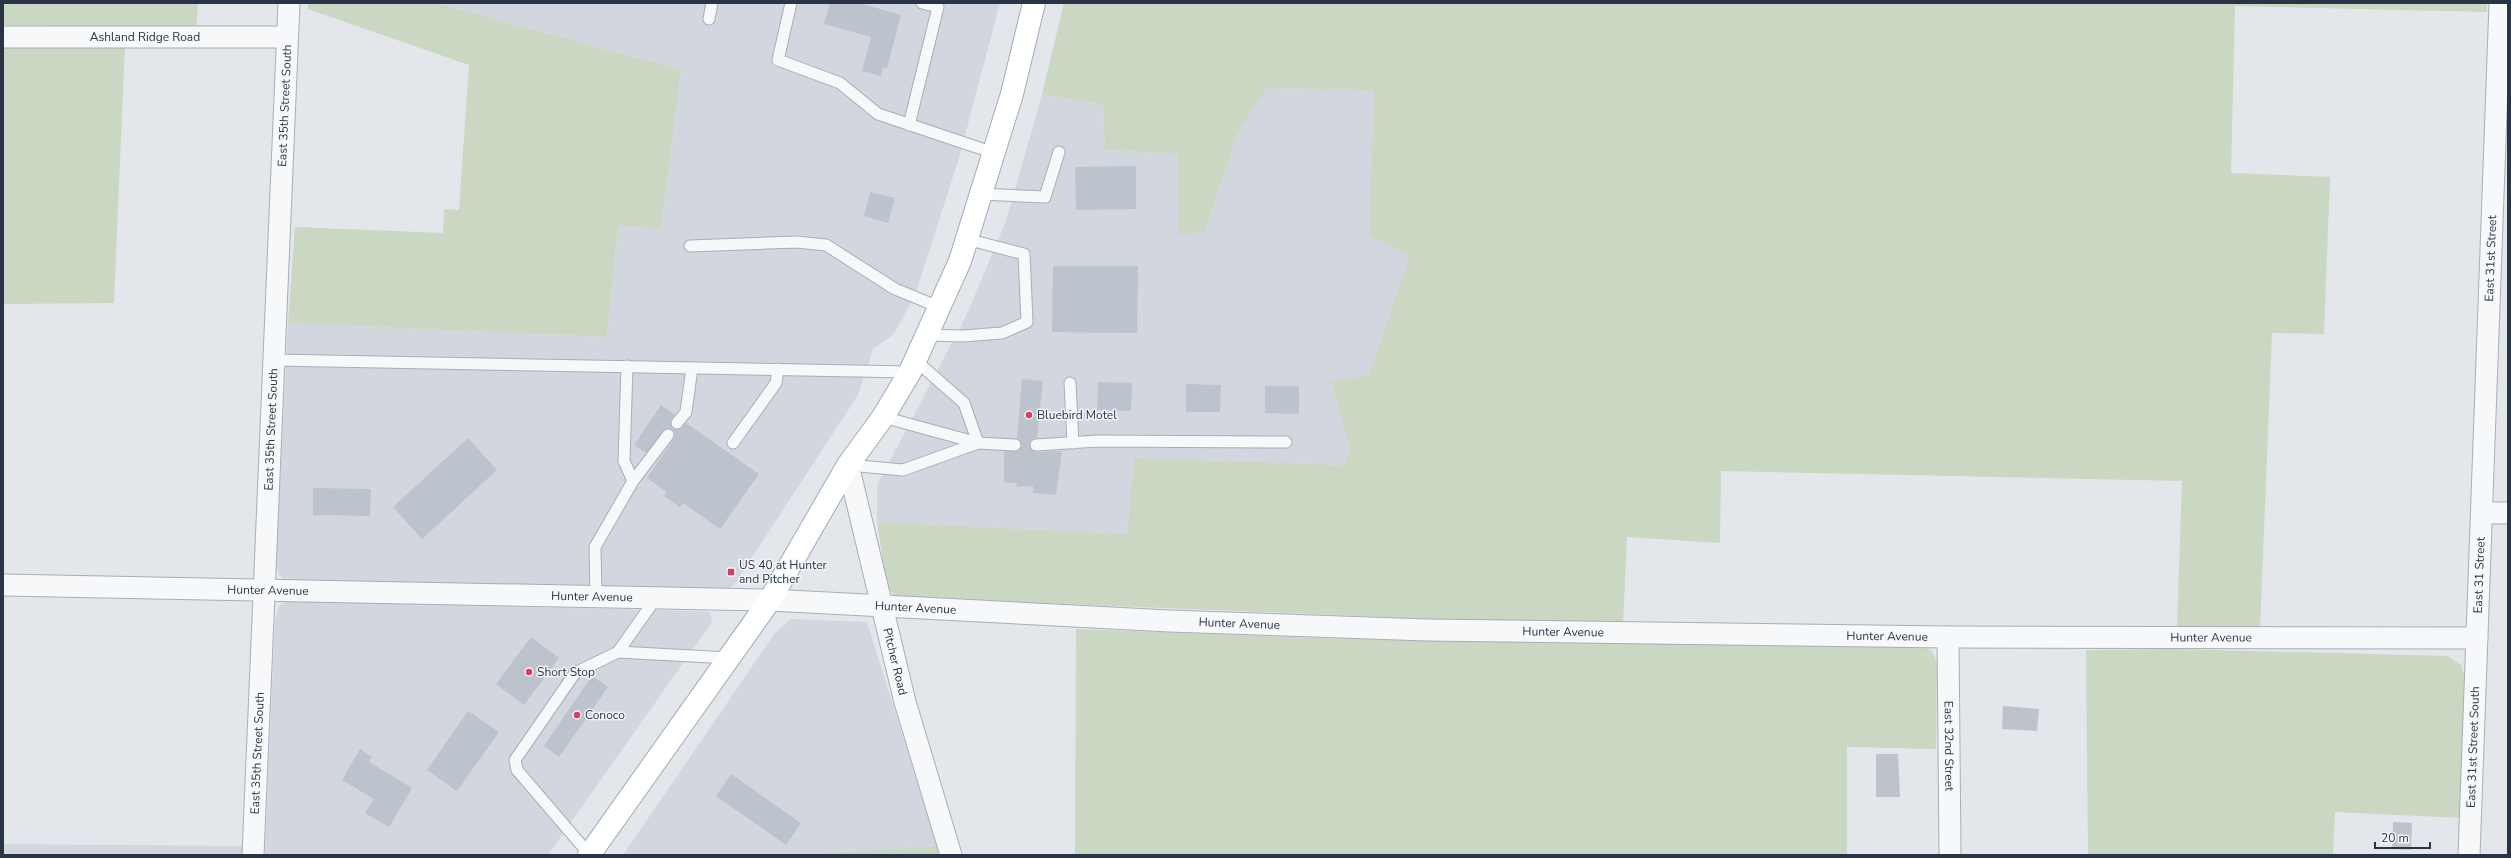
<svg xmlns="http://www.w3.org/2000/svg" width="2511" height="858" font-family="'Nunito Sans',sans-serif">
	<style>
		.built { fill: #d1d6df }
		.green { fill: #c9d7c3 }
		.building { fill: #bcc3cd }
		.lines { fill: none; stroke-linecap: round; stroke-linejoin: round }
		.service-casing { stroke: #a7aeb7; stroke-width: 13 }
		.minor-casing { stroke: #a7aeb7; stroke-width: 23 }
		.primary-casing { stroke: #a1acb9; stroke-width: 24 }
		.service { stroke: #f6f8fa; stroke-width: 11 }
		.minor { stroke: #f6f8fa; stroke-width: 21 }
		.primary { stroke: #fff; stroke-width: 22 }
		.poi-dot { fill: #dc3d5c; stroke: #f3f6f9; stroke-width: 1.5 }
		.labels { text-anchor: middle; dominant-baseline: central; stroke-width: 3; stroke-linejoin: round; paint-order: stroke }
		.street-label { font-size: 12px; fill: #293547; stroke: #f3f6f9 }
		.poi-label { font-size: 12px; fill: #293547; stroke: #f3f6f9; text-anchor: start }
	</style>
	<rect width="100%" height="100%" fill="#e3e7ec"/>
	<g class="built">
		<path d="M436 3H1000L959 158 915 295 894 334 873 349 858 395 734 585 721 592 286 581 279 575 276 564 288 323 607 337 618 225 661 229 681 70Z"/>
		<path d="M1267 88 1374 90 1369 236 1410 255 1369 374 1331 382 1350 449 1344 465 1134 458 1127 534 877 522V485L967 314 1006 221 1042 94 1103 105 1105 150 1178 154 1180 234 1204 233 1238 133Z"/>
		<path d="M288 601 693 611 710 612 712 622 548 855H265L275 620 279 606Z"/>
		<path d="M791 619 867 622 937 846 793 855H623L775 633Z"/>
		<path d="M3 844 246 846 245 855H3Z"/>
	</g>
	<g class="green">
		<path d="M3 3H198L196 29 3 25Z"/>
		<path d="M308 3H436L681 70 661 229 618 225 607 337 288 323 295 227 443 233 444 209 459 210 469 65 308 9Z"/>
		<path d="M1064 3H2487V12L2235 6 2231 173 2330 177 2324 334 2272 333 2260 630 2177 627 2182 481 1721 471 1720 543 1627 537 1623 623 1432 619 895 597 887 586 877 522 1127 534 1134 458 1344 465 1350 449 1331 382 1369 374 1410 255 1369 236 1374 90 1267 88 1238 133 1204 233 1179 234 1178 154 1105 150 1103 105 1042 94Z"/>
		<path d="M125 45 114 303 3 304V47Z"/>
		<path d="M1076 629 1344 639 1922 646 1932 651 1937 663 1936 749 1847 747V855H1075Z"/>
		<path d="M2174 649 2448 656 2461 665 2467 682 2462 818 2335 812 2333 855H2088L2086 650Z"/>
		<path d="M937 846 939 855H793Z"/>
	</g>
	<g class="building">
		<path d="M830 3H859L901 15 887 68 883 67 881 76 862 71 871 37 824 24Z"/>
		<path d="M1136 166V209L1076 210 1075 167Z"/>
		<path d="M870 192 895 198 888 223 864 216Z"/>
		<path d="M1053 266H1138L1137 333 1052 332Z"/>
		<path d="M1022 379 1043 381 1037 438 1032 439 1029 446 1036 452 1062 451 1056 495 1033 493V486L1016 487 1017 483 1004 482V451H1018L1022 446 1017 438Z"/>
		<path d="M1098 382 1132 383 1131 411 1097 410Z"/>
		<path d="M1186 384 1221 385 1220 412H1186Z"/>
		<path d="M1265 386H1299V414L1265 413Z"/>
		<path d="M661 405 675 415 670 422 673 429H680L686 423 759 474 720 529 683 503 680 507 664 496 667 492 647 478 674 439 675 433 672 429H665L646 453 634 445Z"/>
		<path d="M468 438 497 470 422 539 393 507Z"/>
		<path d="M313 488 371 489 370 516 313 515Z"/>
		<path d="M531 637 559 658 524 705 496 684Z"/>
		<path d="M592 676 608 687 559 757 544 746Z"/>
		<path d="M2003 706 2039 709 2037 731 2002 729Z"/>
		<path d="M468 711 499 732 457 791 427 770Z"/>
		<path d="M360 749 372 757 369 762 412 788 389 827 365 813 374 799 342 780Z"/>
		<path d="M1876 754H1898L1900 797H1876Z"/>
		<path d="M731 774 801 823 786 845 716 796Z"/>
		<path d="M2393 822 2412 823 2411 850 2392 849Z"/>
	</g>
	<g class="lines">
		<g class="service-casing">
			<g id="service">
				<path d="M791 3 778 60 840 83 878 114 994 153"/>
				<path d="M709 19 712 3"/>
				<path d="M909 125 938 7 922 3"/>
				<path d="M981 194 1045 197 1059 152"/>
				<path d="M690 246 796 242 826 245 895 289 939 307"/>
				<path d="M926 335 963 336 1002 333 1027 322 1024 254 966 239"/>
				<path d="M275 360 910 372"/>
				<path d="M627 366 624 461 633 481"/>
				<path d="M1070 383 1073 443"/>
				<path d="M883 417 978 443 1015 445"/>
				<path d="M677 423 686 412 692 368"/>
				<path d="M733 443 776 383 778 369"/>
				<path d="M1036 445 1097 441 1286 442"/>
				<path d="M848 465 903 470 978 443 964 403 915 360"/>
				<path d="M596 597 595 547 633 481 668 435"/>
				<path d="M618 652 729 658"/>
				<path d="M589 854 517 770 515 760 575 673 618 652 656 598"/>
			</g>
		</g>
		<g class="minor-casing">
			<g id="minor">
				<path id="s1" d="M3 37H287"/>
				<path id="s2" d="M848 465 905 702 951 855"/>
				<path d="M2482 513H2508"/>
				<path id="s3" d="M3 585 770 600 1169 621 1427 630 1948 637 2477 638"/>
				<path id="s4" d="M1948 637 1950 855"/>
				<path id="s5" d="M253 855 289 3"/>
				<path id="s6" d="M2469 855 2500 3"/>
			</g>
		</g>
		<g class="primary-casing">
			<path id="primary" d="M589 855 770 600 848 465 883 417 910 372 960 261 1012 94 1034 3"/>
		</g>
		<use href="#service" class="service"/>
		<use href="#minor" class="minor"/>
		<use href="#primary" class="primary"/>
	</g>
	<g class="poi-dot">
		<circle cx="1029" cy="415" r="4"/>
		<rect x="727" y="568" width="8" height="8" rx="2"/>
		<circle cx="529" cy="672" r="4"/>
		<circle cx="577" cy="715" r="4"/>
	</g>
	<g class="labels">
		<g class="street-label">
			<text stroke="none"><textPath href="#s1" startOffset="142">Ashland Ridge Road</textPath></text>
			<text stroke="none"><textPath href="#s5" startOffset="750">East 35th Street South</textPath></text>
			<text stroke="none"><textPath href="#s6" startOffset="597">East 31st Street</textPath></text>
			<text stroke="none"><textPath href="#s5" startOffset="426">East 35th Street South</textPath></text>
			<text stroke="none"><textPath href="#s6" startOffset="280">East 31 Street</textPath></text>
			<text stroke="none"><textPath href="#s3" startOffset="265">Hunter Avenue</textPath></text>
			<text stroke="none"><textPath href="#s3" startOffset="589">Hunter Avenue</textPath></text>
			<text stroke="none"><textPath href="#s3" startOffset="913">Hunter Avenue</textPath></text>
			<text stroke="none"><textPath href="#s3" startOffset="1237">Hunter Avenue</textPath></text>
			<text stroke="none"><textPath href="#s3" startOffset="1561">Hunter Avenue</textPath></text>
			<text stroke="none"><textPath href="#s3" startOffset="1885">Hunter Avenue</textPath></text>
			<text stroke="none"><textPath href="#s3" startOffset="2209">Hunter Avenue</textPath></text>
			<text stroke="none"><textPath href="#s2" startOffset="202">Pitcher Road</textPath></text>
			<text stroke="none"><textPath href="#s4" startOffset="109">East 32nd Street</textPath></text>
			<text stroke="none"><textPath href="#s6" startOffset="108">East 31st Street South</textPath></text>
			<text stroke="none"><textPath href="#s5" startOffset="102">East 35th Street South</textPath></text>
		</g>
		<g class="poi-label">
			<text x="1037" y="415">Bluebird Motel</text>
			<text x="739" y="565">US 40 at Hunter<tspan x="739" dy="14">and Pitcher</tspan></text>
			<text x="537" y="672">Short Stop</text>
			<text x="585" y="715">Conoco</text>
		</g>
	</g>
	<rect width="2511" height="858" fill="none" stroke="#293547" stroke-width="8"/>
	<path d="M2375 842v6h55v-6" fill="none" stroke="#293547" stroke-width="2"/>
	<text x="2381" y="842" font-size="12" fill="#293547" stroke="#f3f6f9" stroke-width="3" paint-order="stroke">20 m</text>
</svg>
